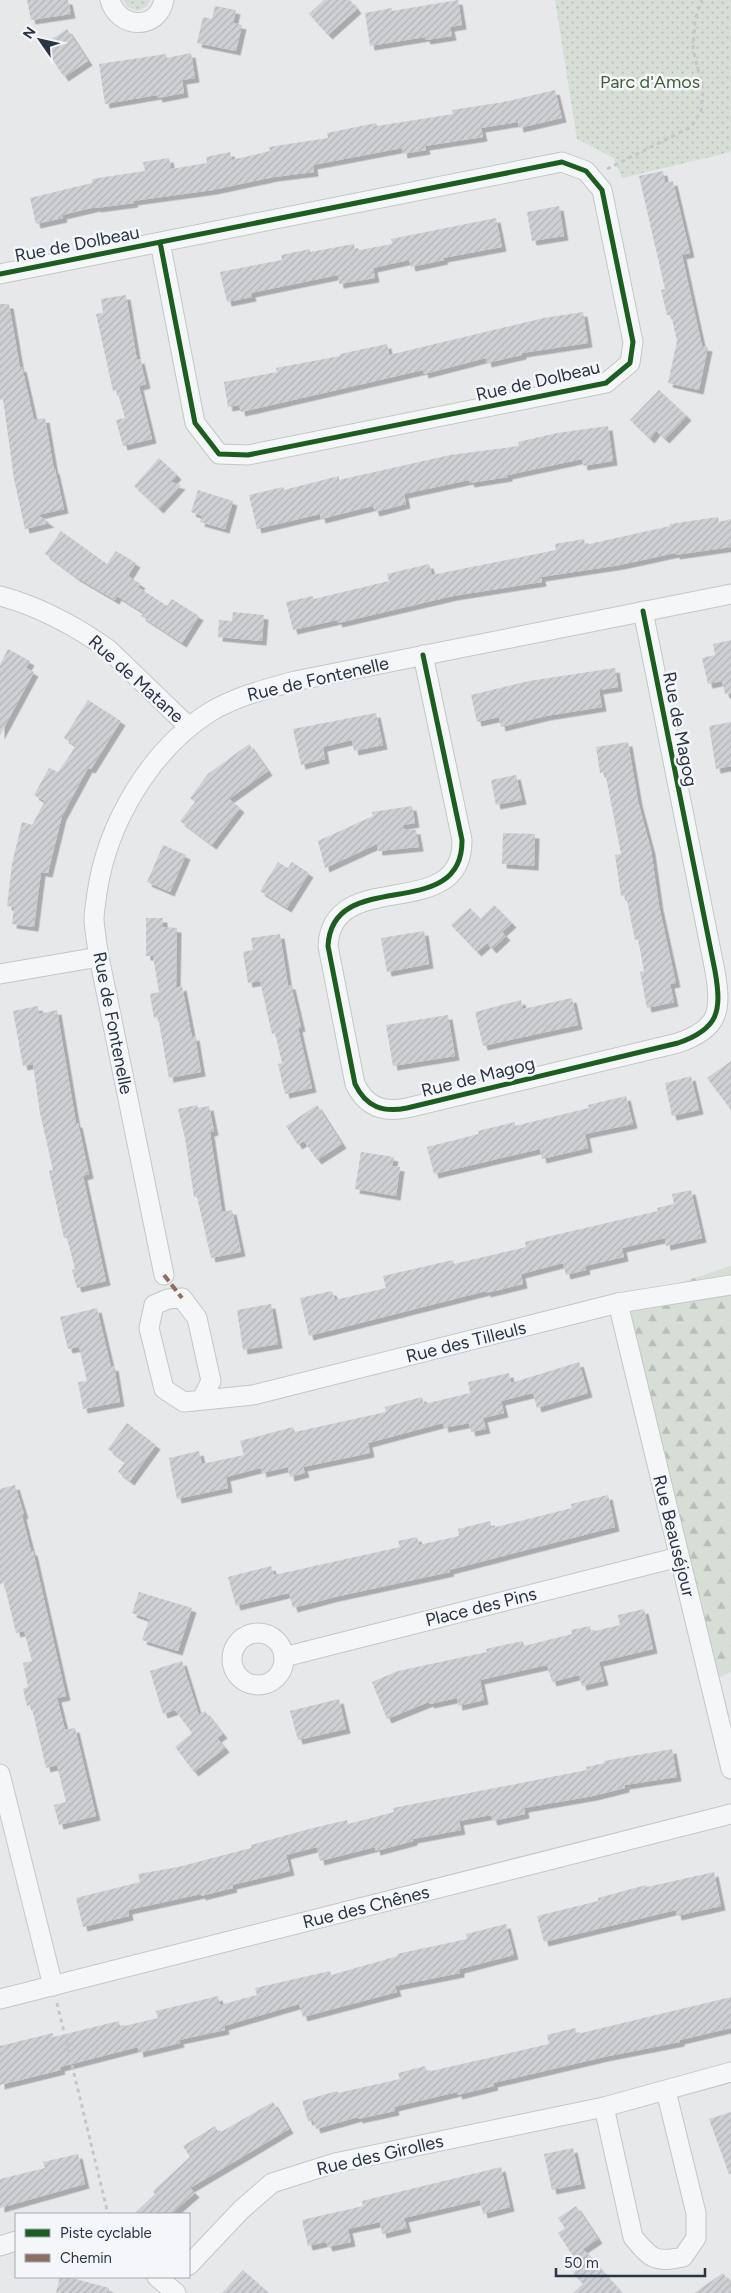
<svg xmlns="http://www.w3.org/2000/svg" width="731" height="2293" font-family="Figtree,sans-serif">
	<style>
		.green { fill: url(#green-dots) }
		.forest { fill: url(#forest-firs) }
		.building { fill: url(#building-hatch); filter: url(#shadow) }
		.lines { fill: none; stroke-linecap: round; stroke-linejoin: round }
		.street-casing { stroke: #c4c6c8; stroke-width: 21 }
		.path { stroke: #c5c6ca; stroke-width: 3; stroke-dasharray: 4 4; stroke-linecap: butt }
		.street { stroke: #f5f6f7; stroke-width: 19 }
		.quiet { stroke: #8d6e63; stroke-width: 4; stroke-dasharray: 8 4; stroke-linecap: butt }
		.cycleway-casing { stroke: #f4f6f9; stroke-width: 8 }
		.cycleway { stroke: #1b5e20; stroke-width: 5 }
		.labels { text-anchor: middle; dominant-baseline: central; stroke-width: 5; stroke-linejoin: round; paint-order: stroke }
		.park-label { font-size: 18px; fill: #3f6138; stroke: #f4f6f9 }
		.street-label { font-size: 18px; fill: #2b3445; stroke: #f4f6f9 }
	</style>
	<defs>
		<pattern id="green-dots" width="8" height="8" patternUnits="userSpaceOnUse" patternTransform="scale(1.25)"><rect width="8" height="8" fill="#d6ded6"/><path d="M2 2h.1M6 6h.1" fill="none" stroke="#b8bfb9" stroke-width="1.8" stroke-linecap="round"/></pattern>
		<pattern id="forest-firs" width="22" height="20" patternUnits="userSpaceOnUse" patternTransform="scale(1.25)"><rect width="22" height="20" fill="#d6ded6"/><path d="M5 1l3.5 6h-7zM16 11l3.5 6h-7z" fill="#b8bfb9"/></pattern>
		<pattern id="building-hatch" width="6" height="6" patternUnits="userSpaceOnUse" patternTransform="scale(1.25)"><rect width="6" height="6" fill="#ced0d3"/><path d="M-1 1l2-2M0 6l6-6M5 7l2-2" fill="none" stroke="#b1b3b6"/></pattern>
		<filter id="shadow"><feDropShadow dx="4.5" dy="4.5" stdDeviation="0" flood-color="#0004"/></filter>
	</defs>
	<rect width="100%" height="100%" fill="#e6e8ea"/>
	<g class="green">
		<path d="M123 0H150L147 6 138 11 128 7Z"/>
		<path d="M555 0H731V152L622 178 614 158 577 139Z"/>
	</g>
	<path class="forest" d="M731 1266V1672L709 1682 618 1303Z"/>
	<g class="building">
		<path d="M27 0H68L71 14 31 20Z"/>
		<path d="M324 0H350L357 9 328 35 309 14Z"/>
		<path d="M458 0 462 25 450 27 452 36 426 40 425 37 370 46 365 13 392 8V11Z"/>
		<path d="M215 6 236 10 233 23 242 25 236 51 197 43 203 17 212 19Z"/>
		<path d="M67 29 88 61 64 77 43 45Z"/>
		<path d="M191 53 195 78 182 80 184 93 158 98 157 95 105 104 99 64 166 54 167 58Z"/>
		<path d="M555 90 562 118 519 128 518 122 481 128 483 137 425 146 426 150 403 154 402 148 313 165 314 172 274 177 213 190 133 201 134 203 96 208V207L62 215 63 218 36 224 30 198 92 183V179L145 171 143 162 169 158 171 169 207 163 206 157 230 152 232 160 270 151 269 147 328 138 327 133 376 123 377 126 453 114 452 110 504 102Z"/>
		<path d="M663 171 665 183 673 181 690 253 682 255 702 346 708 347 699 390 668 383 677 341 671 315H667L661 290 665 289 639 176Z"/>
		<path d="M559 206 564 236 532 241 527 212Z"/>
		<path d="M496 218 502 247 443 258 444 260 411 267 409 260 373 268 375 278 339 284 338 275 251 293 252 297 227 302 220 272 282 260 281 255 310 249V252L354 244 355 251 392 244 391 239Z"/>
		<path d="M126 295 137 360 140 359 146 384 139 386 152 439 123 446 116 420 125 418 117 390 113 391 96 314 103 313 101 299Z"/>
		<path d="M0 304H9L20 368 22 367 34 420 45 418 54 470 55 469 64 509 38 515 50 523 25 529 14 479 3 399 0 400Z"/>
		<path d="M583 312 588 343 522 353V355L487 363 486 358 424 374 423 370 241 412 239 405 228 407 224 382 277 372 276 368 340 356V354L387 344 389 355 544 318Z"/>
		<path d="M659 390 687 416 665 439 656 431 650 439 630 420Z"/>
		<path d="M608 426 613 461 583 466 582 459 508 475V477L470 483 469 480 404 494 406 504 375 512 373 506 321 519 320 514 257 529 249 495 283 487 284 490 339 476V480L450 455 519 446 518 442 557 433Z"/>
		<path d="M159 458 177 475 171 482 181 485 159 509 134 486Z"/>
		<path d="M198 490 233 501 225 529 200 522 202 516 191 512Z"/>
		<path d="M718 517 719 522 731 519V547L675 555V553L620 565 541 577 542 582 453 596 338 623 337 620 293 630 286 602 313 596 314 599 389 581 387 574 429 564 432 575 556 550 555 544 584 539 585 545 670 526V524Z"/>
		<path d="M61 531 107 564 116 551 136 563 128 576 141 584 138 587 167 606 172 599 199 616 182 643 141 616 144 613 117 596 115 600 76 577 45 554Z"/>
		<path d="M233 612 264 615 262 641 218 637 219 620 232 621Z"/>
		<path d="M731 640V693L725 694 722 681 708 684 702 658 715 655 713 644Z"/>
		<path d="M8 649 30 661 26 668 34 672 0 735V665Z"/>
		<path d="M615 668 618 687 599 690 602 707 546 716 501 727 499 717 477 722 471 695 529 681Z"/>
		<path d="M88 700 121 721 91 769 88 768 62 816 48 873 41 872 34 927 12 924 14 907 7 906 12 864 22 822 32 825 45 801 34 795 49 768 58 772 76 746 64 738Z"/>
		<path d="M376 713 383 745 354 751 352 740 323 747 325 759 301 765 293 729Z"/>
		<path d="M731 722V766L716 769 709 726Z"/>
		<path d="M628 742 638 801 651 850 659 906 676 983 670 984 674 1002 647 1008 640 972 644 971 638 939 635 940 626 895 621 896 615 855 621 854 605 772 600 773 596 747Z"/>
		<path d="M249 744 268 771 229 799 240 808 212 845 180 821 195 802 190 798 208 774Z"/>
		<path d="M516 775 522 800 496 805 491 780Z"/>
		<path d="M412 806 415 823 404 825V829L416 830 419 847 378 851 377 844 325 868 318 841 373 816 372 812Z"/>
		<path d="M503 833 535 834 534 866 502 864Z"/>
		<path d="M163 845 186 855 170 892 147 882Z"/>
		<path d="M278 862 288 868 292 862 309 873 287 908 260 891Z"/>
		<path d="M494 905 512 923 502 932 506 936 492 949 487 943 477 952 451 925 470 908 480 919Z"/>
		<path d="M146 918H163V927L177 928 176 988 182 986 192 1037 195 1036 201 1072 169 1078 158 1017 154 1018 150 994 159 992 153 956H146Z"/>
		<path d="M424 931 429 964 387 972 381 938Z"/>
		<path d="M280 934 288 985H291L301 1027 298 1028 312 1088 285 1094 278 1064 282 1063 275 1033 272 1034 260 981 248 983 243 952 253 950 251 938Z"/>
		<path d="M572 998 578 1025 483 1046 475 1012 521 1000 523 1009Z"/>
		<path d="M38 1006 39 1014 57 1010 76 1123H78L89 1174 83 1176 106 1281 77 1288 72 1270 75 1269 67 1238H64L49 1171 53 1170 40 1113 33 1064 23 1066 13 1011Z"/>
		<path d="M448 1015 455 1056 393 1066 386 1025Z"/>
		<path d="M731 1061V1110L707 1078Z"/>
		<path d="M691 1076 699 1110 672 1116 665 1083Z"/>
		<path d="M626 1096 633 1124 585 1134 588 1148 542 1159 540 1149 434 1174 427 1147 479 1134 478 1131 515 1122V1126L589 1108 588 1105Z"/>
		<path d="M197 1105 198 1108 209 1106 214 1131 210 1132 222 1212 232 1210 241 1252 211 1258 197 1197H194L185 1138 178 1109Z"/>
		<path d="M317 1105 342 1144 317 1160 304 1141 298 1145 286 1126Z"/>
		<path d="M361 1152 394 1157 392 1166 400 1167 396 1196 355 1189Z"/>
		<path d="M691 1190 702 1238 666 1246 665 1238 622 1248 624 1257 585 1266 586 1270 566 1275 563 1263 521 1274 523 1284 486 1293V1291L309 1336 300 1298 332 1291 335 1300 386 1288 383 1276 453 1260 454 1264 526 1247 525 1242 658 1211 657 1208 674 1204 672 1194Z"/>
		<path d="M271 1304 278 1344 243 1350 237 1310Z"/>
		<path d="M97 1308 111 1367 114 1366 120 1402 83 1409 78 1382 87 1381 79 1347 68 1349 60 1317Z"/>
		<path d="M579 1362 588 1393 537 1408 533 1393 501 1401 504 1413 483 1418 486 1429 471 1432 469 1423 444 1428 443 1423 368 1443 370 1453 303 1467 305 1473 290 1477 288 1467 262 1473 261 1468 226 1477 228 1488 177 1499 169 1458 199 1451 202 1464 244 1455 240 1441 293 1427 295 1432 386 1412 385 1407 422 1397 424 1404 470 1393 468 1382 509 1373 511 1383Z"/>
		<path d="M127 1423 156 1445 130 1481 118 1472 125 1462 108 1449Z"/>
		<path d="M15 1485 24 1514 22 1515 31 1551H33L66 1696 57 1698 65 1730 75 1728 96 1816 59 1825 54 1805 66 1802 57 1765 46 1768 31 1704 27 1706 23 1689 28 1687 23 1663 32 1661 24 1631 16 1633 4 1583 0 1584V1489Z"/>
		<path d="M608 1495 615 1527 449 1570 450 1572 335 1597 293 1608 289 1593 236 1606 228 1577 271 1566 274 1575 400 1547 398 1541 417 1537 419 1545 459 1536 458 1529 490 1521 492 1528 572 1508 571 1504Z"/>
		<path d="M139 1592 192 1608 178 1651 142 1640 149 1619 132 1613Z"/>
		<path d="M644 1609 653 1649 599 1662 604 1681 582 1686 579 1675 552 1682 547 1665 480 1680 484 1700 458 1706 457 1698 430 1704 429 1702 387 1719 372 1682 398 1671 487 1652 486 1649 523 1641 524 1646 572 1634 571 1630 590 1626 591 1632 620 1625 618 1615Z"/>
		<path d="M182 1661 199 1715 205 1711 223 1734 217 1738 225 1748 194 1772 175 1747 192 1733 175 1710 163 1714 150 1671Z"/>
		<path d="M339 1699 346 1729 298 1740 290 1711Z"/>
		<path d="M672 1749 677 1777 625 1785V1788L593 1796 524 1808 525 1814 493 1821 491 1815 459 1821 461 1830 413 1839V1841L376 1851 375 1847 320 1861 317 1847 286 1855 290 1871 232 1885 233 1888 201 1896V1894L128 1910 129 1916 83 1927 76 1898 140 1882 138 1874 178 1867 251 1848V1845L313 1828 347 1820 348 1824 394 1812 393 1808 587 1770 586 1767 605 1763 604 1761Z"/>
		<path d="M714 1872 721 1906 677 1916 676 1910 544 1942 537 1916 598 1901V1898L646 1885 647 1887Z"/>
		<path d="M506 1924 514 1955 460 1969V1973L395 1986 397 1992 303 2017 299 2004 224 2026 225 2030 179 2040 180 2043 139 2053 138 2047 60 2067 61 2070 0 2085V2046L53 2033V2037L119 2021 120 2027 158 2018 156 2011 218 1996 220 2005 257 1995 255 1988 330 1971 331 1975 398 1956 397 1954 467 1939 466 1934Z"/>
		<path d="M731 1997V2028L680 2040V2042L604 2057 493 2083 494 2086 458 2095 457 2092 394 2107 395 2111 358 2119V2117L316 2129 313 2120 308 2121 302 2101 337 2091 338 2093 400 2079 398 2073 425 2066 427 2072 549 2044 547 2035 575 2028 577 2034Z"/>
		<path d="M273 2102 289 2129 190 2188 195 2193 171 2214H134L155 2194 153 2191 190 2157 183 2146 215 2126 219 2133Z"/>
		<path d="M731 2112V2174H729L709 2119Z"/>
		<path d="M573 2148 581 2184 552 2190 544 2154Z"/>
		<path d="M78 2154 85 2184 0 2208V2179L45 2168 43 2162Z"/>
		<path d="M501 2167 510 2207 483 2214 480 2200 404 2218 407 2228 382 2234 380 2222 348 2229 351 2242 328 2247 326 2242 308 2246 302 2220 363 2206 362 2201Z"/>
		<path d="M576 2206 598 2239 583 2249 622 2293H573L583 2284 573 2273 580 2267 558 2233 565 2228 558 2218Z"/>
		<path d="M243 2270 269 2293H222Z"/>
		<path d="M723 2273 731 2284V2293H694Z"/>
		<path d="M60 2277H68L109 2288V2293H56Z"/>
	</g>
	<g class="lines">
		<g class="street-casing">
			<g id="street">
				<path d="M110 0C118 29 158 31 164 0"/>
				<path d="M0 274 562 162 586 171 602 190 633 342 630 363 606 383 248 455 219 454 195 423 160 242"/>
				<path d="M0 596C38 606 75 626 108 649L189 727"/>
				<path d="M423 655 462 840C463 925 332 865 328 946L355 1084C366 1107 383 1113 407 1108L678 1043C719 1029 722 1011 715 971L643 611"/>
				<path d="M0 974 99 957"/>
				<path d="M164 1275 99 957C97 945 95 932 94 920 94 911 96 902 97 893 107 824 150 750 210 712 237 696 266 689 295 681L731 594"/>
				<path d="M618 1303 731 1769"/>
				<path d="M202 1399 211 1381 197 1318 182 1298 168 1299 154 1305 149 1328 164 1389 184 1402 253 1395 618 1303 731 1285"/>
				<circle cx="258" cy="1659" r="26"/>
				<path d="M284 1657 679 1557"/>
				<path d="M0 1774 53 1986"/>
				<path d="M0 1999 731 1814"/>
				<path d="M604 2107 633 2237C651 2259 655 2263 683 2257L696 2238V2213L666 2091"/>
				<path d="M0 2246 16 2241"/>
				<path d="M189 2265 241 2210 272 2183 335 2163 604 2107 731 2072"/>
				<path d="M157 2277 176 2293"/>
			</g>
		</g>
		<g class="path">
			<path d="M607 169 691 127 701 112 703 90 693 49 695 20 702 0"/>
			<path d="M57 2003 108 2214"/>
		</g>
		<use href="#street" class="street"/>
		<path class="quiet" d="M164 1275 182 1298"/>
		<g class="cycleway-casing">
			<g id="cycleway">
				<path d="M0 274 562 162 586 171 602 190 633 342 630 363 606 383 248 455 219 454 195 423 160 242"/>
				<path d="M423 655 462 840C463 925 332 865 328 946L355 1084C366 1107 383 1113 407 1108L678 1043C719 1029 722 1011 715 971L643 611"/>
			</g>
		</g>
		<use href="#cycleway" class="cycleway"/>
	</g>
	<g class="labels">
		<g class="park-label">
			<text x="650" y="82">Parc d'Amos</text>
		</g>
		<g class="street-label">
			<text transform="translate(77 244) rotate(-11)">Rue de Dolbeau</text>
			<text transform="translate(538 381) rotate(-13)">Rue de Dolbeau</text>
			<text transform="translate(136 679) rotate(42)">Rue de Matane</text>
			<text transform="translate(318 679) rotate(-13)">Rue de Fontenelle</text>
			<text transform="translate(680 729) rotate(79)">Rue de Magog</text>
			<text transform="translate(113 1023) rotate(79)">Rue de Fontenelle</text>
			<text transform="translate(478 1077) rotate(-14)">Rue de Magog</text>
			<text transform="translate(466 1342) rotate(-14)">Rue des Tilleuls</text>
			<text transform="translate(674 1536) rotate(76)">Rue Beauséjour</text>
			<text transform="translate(481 1607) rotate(-14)">Place des Pins</text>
			<text transform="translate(366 1907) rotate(-14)">Rue des Chênes</text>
			<text transform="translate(380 2155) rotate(-13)">Rue des Girolles</text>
		</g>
	</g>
	<rect x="15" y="2213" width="175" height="65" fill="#f4f6f9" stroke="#a4a8b1"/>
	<rect x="25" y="2229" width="25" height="8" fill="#1b5e20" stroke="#a4a8b1"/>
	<text x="60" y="2238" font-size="15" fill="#2b3445">Piste cyclable</text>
	<rect x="25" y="2254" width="25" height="8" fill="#8d6e63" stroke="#a4a8b1"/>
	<text x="60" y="2263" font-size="15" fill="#2b3445">Chemin</text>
	<g transform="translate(40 40) rotate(304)" stroke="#f4f6f9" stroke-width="4" paint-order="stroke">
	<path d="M0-4L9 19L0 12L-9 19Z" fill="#2b3445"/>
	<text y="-8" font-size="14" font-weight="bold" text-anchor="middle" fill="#2b3445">N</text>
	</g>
	<path d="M556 2268v8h149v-8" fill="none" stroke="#2b3445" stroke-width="2.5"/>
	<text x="564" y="2268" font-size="15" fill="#2b3445" stroke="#f4f6f9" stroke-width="4" paint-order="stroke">50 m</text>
</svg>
